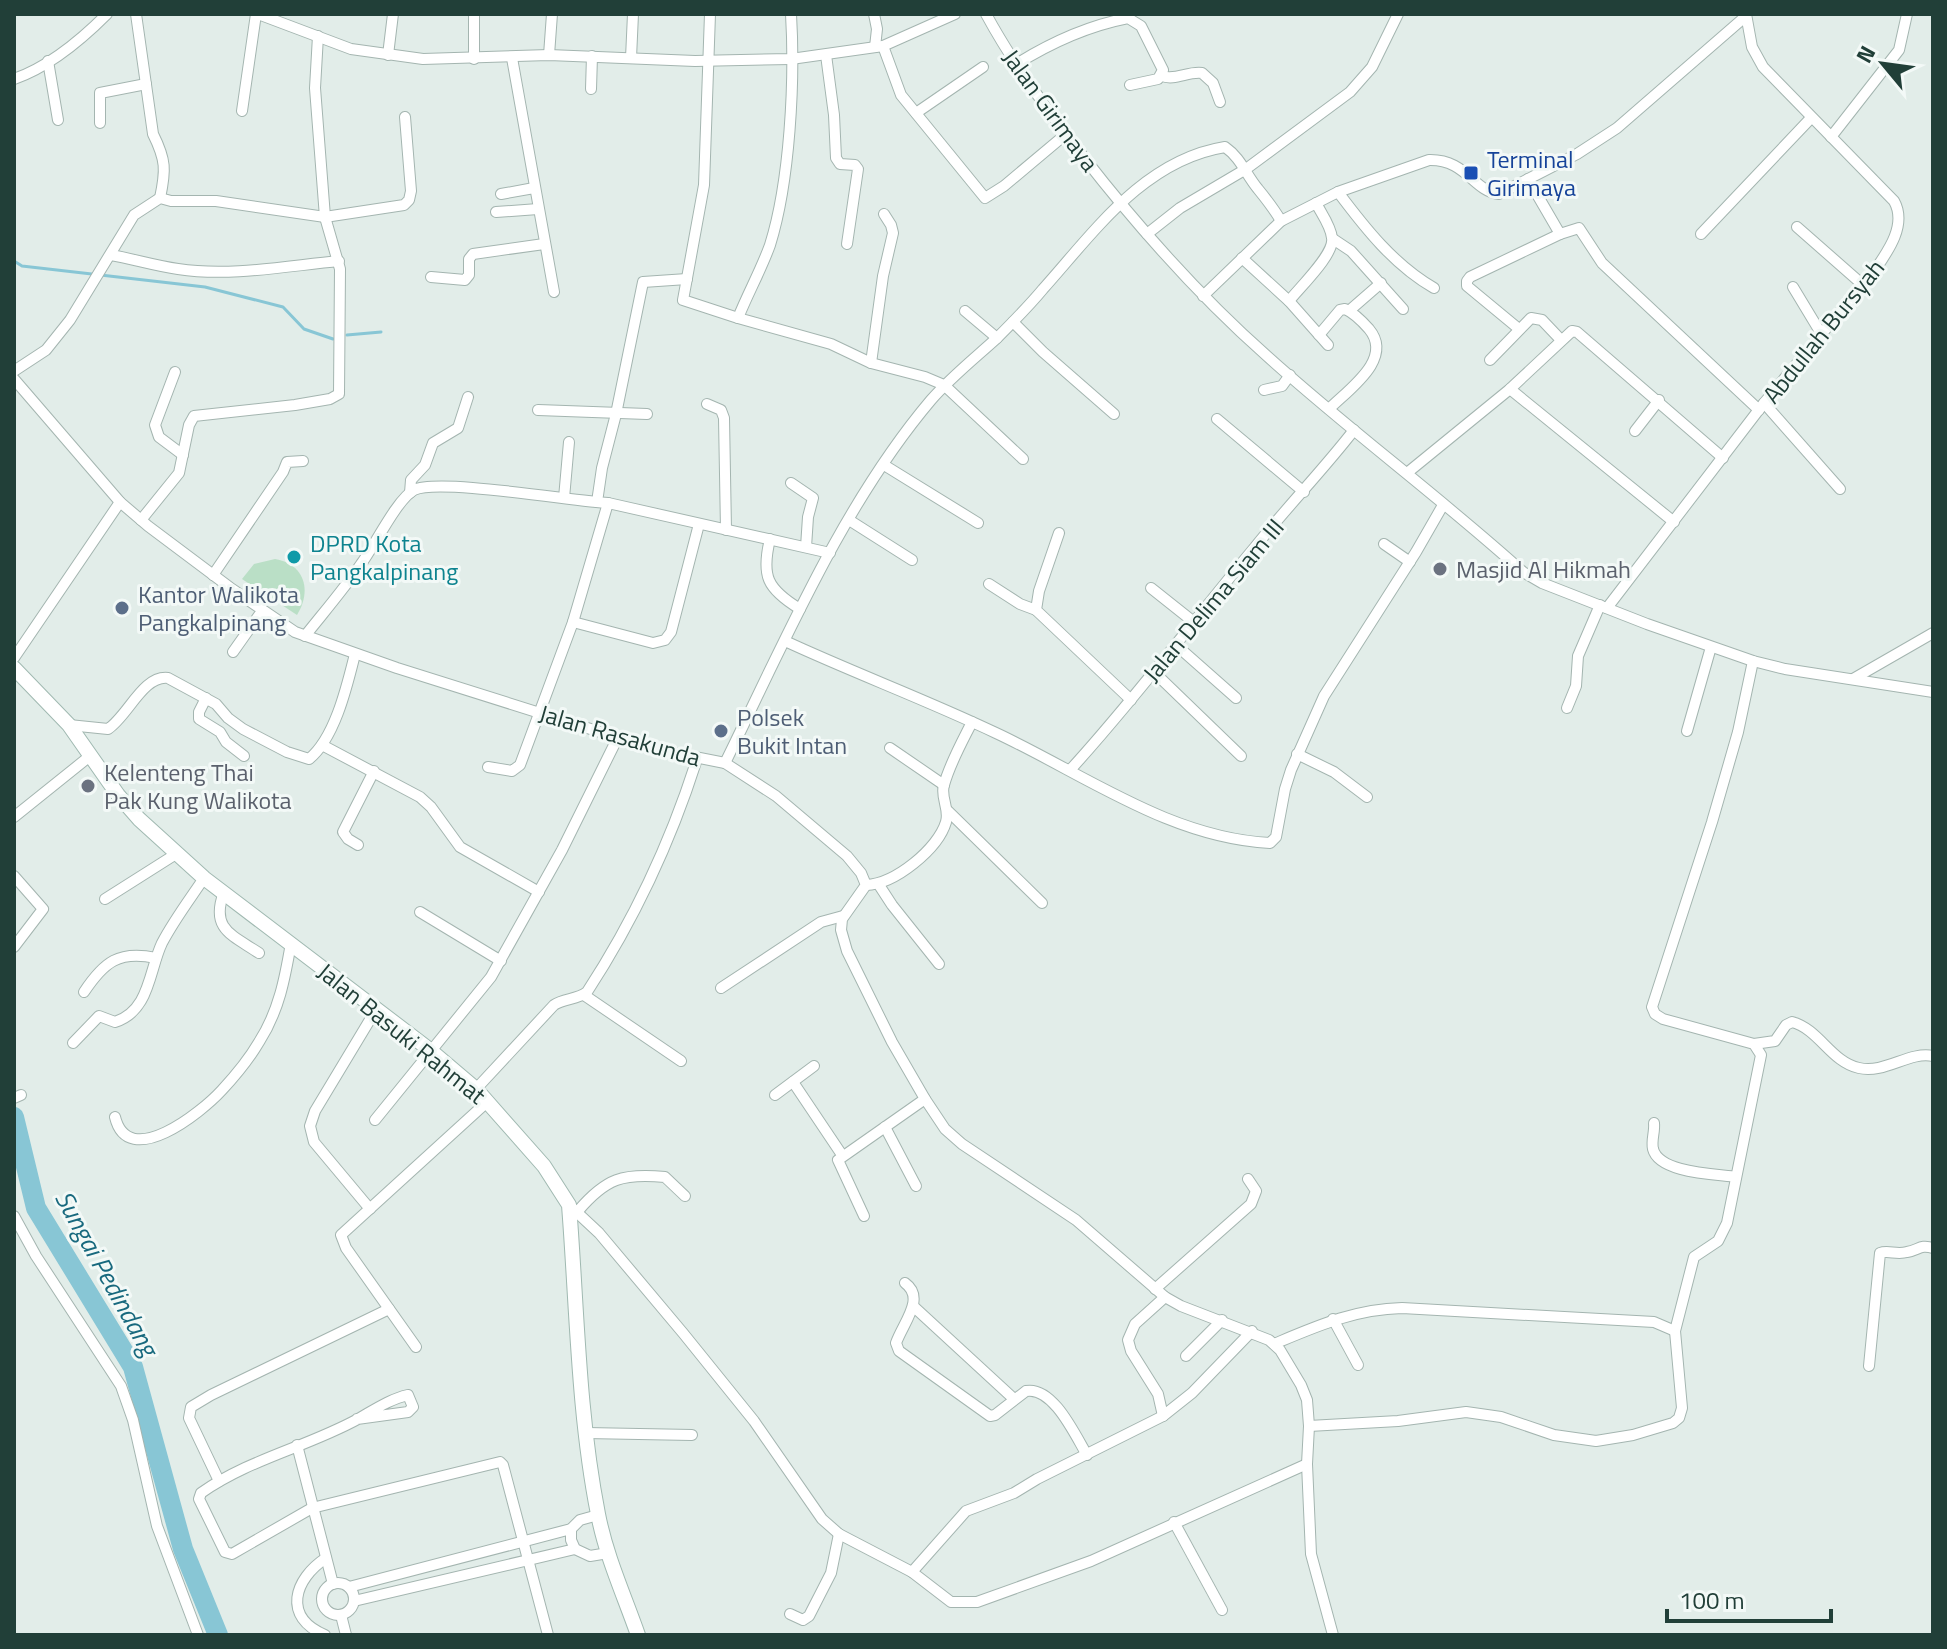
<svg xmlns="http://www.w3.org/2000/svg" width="1947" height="1649" font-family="'Titillium Web',sans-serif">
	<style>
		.green { fill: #badfc6 }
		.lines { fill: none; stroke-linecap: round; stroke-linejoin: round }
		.stream { stroke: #88c6d5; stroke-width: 3 }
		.river { stroke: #88c6d5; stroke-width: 20 }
		.street-casing { stroke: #a4b5b0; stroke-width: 12 }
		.secondary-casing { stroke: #a0b9b1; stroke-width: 16 }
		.street { stroke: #fff; stroke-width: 10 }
		.secondary { stroke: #fff; stroke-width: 14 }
		.transit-dot { fill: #1a4fb4; stroke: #f3f9f7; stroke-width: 3 }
		.culture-dot { fill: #0f9aa8; stroke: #f3f9f7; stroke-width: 3 }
		.worship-dot { fill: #6b7280; stroke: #f3f9f7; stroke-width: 3 }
		.service-dot { fill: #5c6f8a; stroke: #f3f9f7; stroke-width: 3 }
		.labels { text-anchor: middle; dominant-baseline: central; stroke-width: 6; stroke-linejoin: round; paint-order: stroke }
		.street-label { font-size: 24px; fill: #213f38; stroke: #f3f9f7 }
		.transit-label { font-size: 24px; fill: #164399; stroke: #f3f9f7; text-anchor: start }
		.culture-label { font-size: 24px; fill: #0d838f; stroke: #f3f9f7; text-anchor: start }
		.worship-label { font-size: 24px; fill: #5b616d; stroke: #f3f9f7; text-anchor: start }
		.service-label { font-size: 24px; fill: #4e5e75; stroke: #f3f9f7; text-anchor: start }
		.water-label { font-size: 26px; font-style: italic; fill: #18697e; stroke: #f3f9f7 }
	</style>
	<rect width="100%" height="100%" fill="#e2ede9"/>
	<path class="green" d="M275 559C305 564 312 591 297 615L242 579 254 564Z"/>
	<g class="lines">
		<g class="stream">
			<path d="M14 261 22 266 205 287 283 307 304 329 333 339"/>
			<path d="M347 335 381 332"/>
		</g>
		<path class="river" d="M14 1117 36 1208 133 1367 183 1549 218 1635"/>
		<g class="street-casing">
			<g id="street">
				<path d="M136 14 153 134C166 160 166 170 160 198"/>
				<path d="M258 14 351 49 423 59 549 55 695 61 791 59 883 46 955 14"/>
				<path d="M710 14 704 185 683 300 738 318"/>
				<path d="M791 14C795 81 790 181 770 245 761 270 748 293 738 318L831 344 871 363 925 377 944 385 1023 459"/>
				<path d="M874 14 877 29 875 47"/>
				<path d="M986 14C1013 64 1047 109 1082 155 1138 227 1198 295 1267 356 1350 431 1440 497 1523 572L1542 583 1647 624 1753 661 1785 669 1933 692"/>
				<path d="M883 46 901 95 985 198 1004 186 1066 134"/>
				<path d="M388 55 393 14"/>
				<path d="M549 55 552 14"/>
				<path d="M826 55 834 115 836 158 840 164 855 165 858 169 847 244"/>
				<path d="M512 58 554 292"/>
				<path d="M631 58 633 14"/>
				<path d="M474 59V14"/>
				<path d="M48 61 58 120"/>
				<path d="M1015 65C1050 43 1087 26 1128 18L1141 26 1163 70 1158 79 1130 85"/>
				<path d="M1162 76C1175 81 1188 71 1202 73L1213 83 1220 102"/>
				<path d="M14 79C49 67 81 40 107 14"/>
				<path d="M591 89 592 56"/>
				<path d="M242 111 256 14"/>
				<path d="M916 113 983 67"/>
				<path d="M100 123V93L146 84"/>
				<path d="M1831 137 1899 50 1907 14"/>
				<path d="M1528 179 1560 234 1579 228 1602 263 1759 410"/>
				<path d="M1338 192C1365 228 1394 265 1434 288"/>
				<path d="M501 194 534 188"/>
				<path d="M496 212 538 209"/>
				<path d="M1797 227 1863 285"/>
				<path d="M1147 234 1180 208 1246 169 1350 92 1372 67 1398 14"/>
				<path d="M1701 234 1811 118"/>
				<path d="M1333 239 1351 251 1403 309"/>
				<path d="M111 255C133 259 156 266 178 269 230 277 286 266 339 261"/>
				<path d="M1242 258 1289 301 1328 345"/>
				<path d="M431 277 465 280 469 275V259L473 254 544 244"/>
				<path d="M1793 287 1822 335"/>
				<path d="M1203 296 1281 221 1338 192 1429 160C1466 159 1473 191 1499 194L1577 154 1617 128 1746 16"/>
				<path d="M1289 301C1299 288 1335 254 1332 238 1331 226 1321 213 1316 203"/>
				<path d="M1350 310 1381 283"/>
				<path d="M965 311 997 338"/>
				<path d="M1013 322 1043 352 1114 414"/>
				<path d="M1519 329 1467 286V281L1470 277 1560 234"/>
				<path d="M1319 335 1340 310 1345 309C1354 313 1362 321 1369 329 1394 359 1349 389 1329 409"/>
				<path d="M1490 360 1531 318 1542 320 1561 340"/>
				<path d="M871 363 883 276 893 233 891 225 884 214"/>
				<path d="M14 371 46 350 70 320 134 215 160 198 171 201H216L325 217 404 205 409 200 411 191 405 117"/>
				<path d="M175 372 155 425 159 437 183 455"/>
				<path d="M14 379 120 502 148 526 232 589 295 632 397 668 654 749 725 763 776 796 847 856 861 873 866 885 842 919 841 930 847 951 892 1042 925 1099 945 1129 962 1144 1076 1220 1165 1297 1181 1306 1269 1340 1280 1350 1301 1385 1307 1400 1309 1426 1307 1464 1311 1554 1333 1635"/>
				<path d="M1510 389 1674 522"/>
				<path d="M1264 390 1282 386 1290 375"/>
				<path d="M1764 403 1840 489"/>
				<path d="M707 404 721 410 724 418 726 530"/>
				<path d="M538 410 647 414"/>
				<path d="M1217 419 1304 492"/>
				<path d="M1635 431 1659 400"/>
				<path d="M884 465 978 523"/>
				<path d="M1407 473 1510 389 1572 331 1577 332 1723 458"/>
				<path d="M791 483 813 498 808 517 806 547"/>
				<path d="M410 493 411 480 425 465 433 443 458 428 468 397"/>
				<path d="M564 498 569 442"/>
				<path d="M597 502 602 468 616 414 643 282 687 279"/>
				<path d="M141 520 179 473 189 425 194 416 295 405 330 399 339 394 340 269 325 217 315 88 318 36"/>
				<path d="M849 520 912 560"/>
				<path d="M1059 533 1039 591 1036 610 1131 700"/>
				<path d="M770 539C761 576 767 589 800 609"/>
				<path d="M1384 544 1410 562"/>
				<path d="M213 575 283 472 287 462 303 461"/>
				<path d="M989 584 1020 604 1036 610"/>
				<path d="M1151 588 1195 623"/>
				<path d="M1607 608 1764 403 1875 270C1889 250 1907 224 1894 201L1763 67 1752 47 1746 14"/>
				<path d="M573 622 653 643 665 640 671 632 699 524"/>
				<path d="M305 636C324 612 344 589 361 564 374 547 397 499 414 490 438 478 573 501 608 503"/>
				<path d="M785 641C854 673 927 700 996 733 1084 774 1170 838 1270 843L1276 837 1285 789 1291 770 1324 696 1416 552 1443 505"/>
				<path d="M1176 645 1236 698"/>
				<path d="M233 652 262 611"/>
				<path d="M14 658 120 502"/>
				<path d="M1154 672 1241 756"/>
				<path d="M1853 679 1933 633"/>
				<path d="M206 698 199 712V719L220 732 226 742 244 756"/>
				<path d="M1567 708 1576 686 1578 656 1600 605"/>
				<path d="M69 725 108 729C128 716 143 675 168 678L216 704 228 718 243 729 287 752 309 759C335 738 347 686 355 654"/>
				<path d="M1687 731 1711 647"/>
				<path d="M322 745 420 797 431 807 460 847 539 892"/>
				<path d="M890 748 944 785"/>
				<path d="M1297 754 1334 772 1367 797"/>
				<path d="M725 763C785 641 843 504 931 400 951 377 975 358 997 338 1013 322 1029 306 1043 289 1094 232 1144 160 1225 147 1241 158 1246 175 1258 189 1267 200 1274 209 1281 221"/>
				<path d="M488 767 512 771 520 765 573 622 608 503 830 553"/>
				<path d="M1071 769C1136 698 1193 621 1255 547 1287 507 1323 470 1354 430"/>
				<path d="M948 811 1042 903"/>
				<path d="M14 817 90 756"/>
				<path d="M358 845 348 839 343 832 374 771"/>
				<path d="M14 876 43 909 14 947"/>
				<path d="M866 885C895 884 938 849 946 822 950 809 940 797 944 785 950 763 962 742 972 722"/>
				<path d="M879 885 892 905 939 964"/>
				<path d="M224 892C210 929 232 935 259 953"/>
				<path d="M105 899 176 854"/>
				<path d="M420 912 501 961"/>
				<path d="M721 988 821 922 843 916"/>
				<path d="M84 992C104 962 119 950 156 958"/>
				<path d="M584 995 681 1061"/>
				<path d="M73 1043 99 1016 115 1022C150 1011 149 970 162 943 174 920 190 899 204 878"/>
				<path d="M1754 1044 1775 1041 1786 1025 1792 1022C1819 1029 1831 1062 1859 1068 1885 1074 1909 1051 1933 1056"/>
				<path d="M793 1082 842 1155"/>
				<path d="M476 1089 554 1005C564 998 577 1000 587 992 634 920 671 841 697 759"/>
				<path d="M775 1095 814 1066"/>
				<path d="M14 1098 21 1095"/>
				<path d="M115 1117C128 1171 201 1113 222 1090 235 1076 249 1059 259 1042 279 1011 285 978 291 943"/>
				<path d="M375 1120 491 977 562 850 618 737"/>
				<path d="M1654 1123C1655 1132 1651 1140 1653 1149 1659 1173 1715 1174 1736 1177"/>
				<path d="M885 1127 916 1186"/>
				<path d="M569 1205 599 1233 683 1333 754 1421 822 1519 839 1534 912 1572 951 1602H977L1091 1561 1307 1464"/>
				<path d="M370 1209 314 1142 310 1126 315 1111 377 1008"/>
				<path d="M578 1211C606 1178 623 1173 665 1177L685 1196"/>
				<path d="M14 1216 36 1256 121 1386 133 1420 157 1526 198 1635"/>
				<path d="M864 1216 838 1160 925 1099"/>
				<path d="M905 1283C926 1298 903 1323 896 1343L899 1351 990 1416 995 1415 1026 1391C1053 1386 1075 1435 1087 1455"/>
				<path d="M1155 1289 1251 1204 1256 1191 1248 1179"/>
				<path d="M913 1306 1014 1399"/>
				<path d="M1333 1319 1358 1365"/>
				<path d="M1274 1344C1317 1326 1355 1309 1402 1308L1654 1322 1675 1331"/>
				<path d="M416 1347 346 1248 341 1235 487 1102"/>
				<path d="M1186 1356 1222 1320"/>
				<path d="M1869 1366 1880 1253C1888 1250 1897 1255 1907 1252 1919 1250 1920 1244 1933 1248"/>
				<path d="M1163 1416 1158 1394 1131 1351 1128 1340 1135 1324 1165 1297"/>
				<path d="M357 1419 408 1412 413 1407 408 1395C390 1399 374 1410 358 1419 307 1447 249 1459 201 1493L199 1499 225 1552 232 1554 312 1508 500 1462 503 1465 548 1635"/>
				<path d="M1309 1426 1398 1421 1466 1412 1501 1417 1554 1435 1596 1441 1633 1435 1673 1423 1679 1418 1682 1408 1675 1331 1694 1257 1718 1241 1727 1223 1761 1055 1754 1044 1663 1019 1655 1014 1652 1007 1712 822 1738 732 1753 661"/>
				<path d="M586 1433 692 1435"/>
				<path d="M297 1445 333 1584"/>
				<path d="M219 1481 189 1418 191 1407 211 1395 389 1309"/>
				<path d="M1174 1522 1222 1610"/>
				<path d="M571 1529V1540L575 1549 590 1556 608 1553"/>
				<path d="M912 1572 966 1511 1014 1493 1037 1479 1163 1416 1192 1393 1252 1331"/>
				<circle cx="338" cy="1599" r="16"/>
				<path d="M349 1587 571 1529 580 1520 598 1515"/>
				<path d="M354 1601 575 1549"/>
				<path d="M790 1614 803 1620 809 1616 831 1573 839 1534"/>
				<path d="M341 1615 346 1635"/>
				<path d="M325 1635C282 1617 294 1579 326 1558"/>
			</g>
		</g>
		<g class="secondary-casing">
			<path id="secondary" d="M14 668 69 725 118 795 139 819 204 878 430 1050 476 1089 544 1166 569 1205C577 1307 578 1413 598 1514 606 1556 624 1595 638 1635"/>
		</g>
		<use href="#street" class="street"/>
		<use href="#secondary" class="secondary"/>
	</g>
	<rect class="transit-dot" x="1463" y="165" width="16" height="16" rx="4"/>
	<circle class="culture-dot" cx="294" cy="557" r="8"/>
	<g class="worship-dot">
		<circle cx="1440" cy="569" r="8"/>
		<circle cx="88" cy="786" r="8"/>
	</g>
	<g class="service-dot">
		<circle cx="122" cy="608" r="8"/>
		<circle cx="721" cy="731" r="8"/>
	</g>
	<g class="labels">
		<g class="street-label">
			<text transform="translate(1051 110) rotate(54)">Jalan Girimaya</text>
			<text transform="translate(1823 331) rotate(-51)">Abdullah Bursyah</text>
			<text transform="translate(1213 600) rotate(-50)">Jalan Delima Siam III</text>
			<text transform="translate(620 735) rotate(16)">Jalan Rasakunda</text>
			<text transform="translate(402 1033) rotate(39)">Jalan Basuki Rahmat</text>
		</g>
		<g class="transit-label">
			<text x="1487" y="159">Terminal<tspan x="1487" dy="28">Girimaya</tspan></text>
		</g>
		<g class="culture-label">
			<text x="310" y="543">DPRD Kota<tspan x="310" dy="28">Pangkalpinang</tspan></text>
		</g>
		<g class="worship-label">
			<text x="1456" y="569">Masjid Al Hikmah</text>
			<text x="104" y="772">Kelenteng Thai<tspan x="104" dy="28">Pak Kung Walikota</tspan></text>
		</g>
		<g class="service-label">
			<text x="138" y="594">Kantor Walikota<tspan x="138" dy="28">Pangkalpinang</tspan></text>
			<text x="737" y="717">Polsek<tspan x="737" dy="28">Bukit Intan</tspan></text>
		</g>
		<g class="water-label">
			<text transform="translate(107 1273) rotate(61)">Sungai Pedindang</text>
		</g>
	</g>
	<rect width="1947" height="1649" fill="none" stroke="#213f38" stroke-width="32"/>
	<g transform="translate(1883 64) rotate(299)" stroke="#f3f9f7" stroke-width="6" paint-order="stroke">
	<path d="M0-6L14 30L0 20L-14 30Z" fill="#213f38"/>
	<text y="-12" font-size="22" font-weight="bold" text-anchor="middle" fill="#213f38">N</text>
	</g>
	<path d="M1667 1609v12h164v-12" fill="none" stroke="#213f38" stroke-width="4"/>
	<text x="1679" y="1609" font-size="24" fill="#213f38" stroke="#f3f9f7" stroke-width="6" paint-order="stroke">100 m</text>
</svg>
